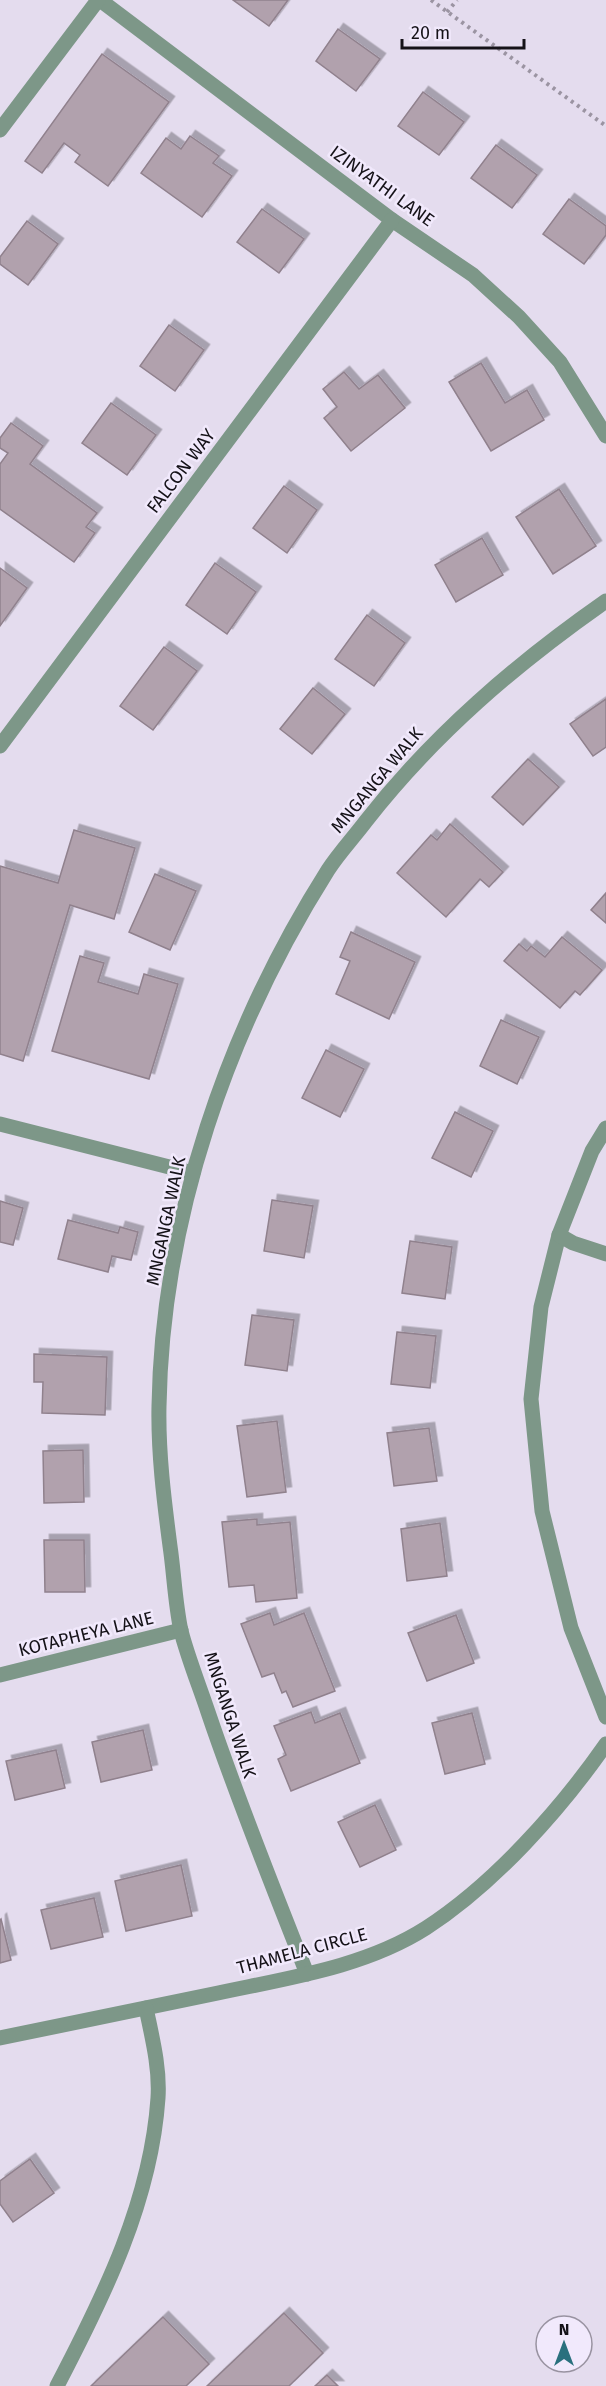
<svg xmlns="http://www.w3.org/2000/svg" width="606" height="2386" font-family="'Fira Sans',sans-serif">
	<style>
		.building { fill: #b1a1ad; stroke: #90818d; stroke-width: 1.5; filter: url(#shadow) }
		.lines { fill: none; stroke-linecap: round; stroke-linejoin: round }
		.path { stroke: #9b94a2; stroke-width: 4; stroke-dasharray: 3 4.5; stroke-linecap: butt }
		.minor { stroke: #7d9788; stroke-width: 15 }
		.labels { text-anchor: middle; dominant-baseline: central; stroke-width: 5; stroke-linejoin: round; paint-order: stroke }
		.street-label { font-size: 18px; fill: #151218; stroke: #f1e9fc }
	</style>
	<defs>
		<filter id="shadow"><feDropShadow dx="5.5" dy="-5.5" stdDeviation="0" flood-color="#0004"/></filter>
	</defs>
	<rect width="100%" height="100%" fill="#e4dcee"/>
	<g class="building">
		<path d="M233 0H288L269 26Z"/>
		<path d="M338 29 380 59 356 91 316 61Z"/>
		<path d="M102 54 169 102 108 186 75 162 80 155 64 143 42 173 25 161Z"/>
		<path d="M423 92 464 122 439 155 398 126Z"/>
		<path d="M190 136 219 156 213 163 232 176 202 217 141 173 166 138 181 149Z"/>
		<path d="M496 145 537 175 512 208 471 178Z"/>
		<path d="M569 199 606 226V235L584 264 543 234Z"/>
		<path d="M262 209 304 239 279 273 237 242Z"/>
		<path d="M27 221 58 244 28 285 0 264V257Z"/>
		<path d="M169 325 204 350 175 391 140 366Z"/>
		<path d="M481 363 505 403 527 390 544 420 491 451 449 382Z"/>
		<path d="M344 372 359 389 378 375 405 408 351 451 324 418 337 407 323 389Z"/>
		<path d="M111 403 156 435 127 475 82 443Z"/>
		<path d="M11 423 43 446 30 464 97 513 86 527 95 533 74 562 0 509V464L8 453 0 448V438Z"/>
		<path d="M284 486 317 510 287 553 253 528Z"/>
		<path d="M559 489 596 546 553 574 516 517Z"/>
		<path d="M482 538 503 575 456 602 435 565Z"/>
		<path d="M215 563 256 592 227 634 186 605Z"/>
		<path d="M0 568 27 588 0 626Z"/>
		<path d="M367 615 405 643 374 686 335 659Z"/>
		<path d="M164 647 197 671 153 730 120 706Z"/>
		<path d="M313 688 345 714 312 754 280 729Z"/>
		<path d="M606 699V747L593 756 570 724Z"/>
		<path d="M528 759 559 787 523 825 492 797Z"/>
		<path d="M450 824 503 872 489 887 480 879 446 917 397 873 431 835 437 840Z"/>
		<path d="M74 830 135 848 114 919 70 905 23 1061 0 1054V866L58 883Z"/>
		<path d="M155 874 196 891 170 950 129 932Z"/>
		<path d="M606 893V923L591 910Z"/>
		<path d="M351 932 415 962 389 1019 336 994 350 961 340 957Z"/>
		<path d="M562 937 602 970 580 995 575 991 560 1008 504 961 519 944 527 951 531 946 545 957Z"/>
		<path d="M80 956 104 963 98 982 138 994 144 974 178 984 149 1079 52 1051Z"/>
		<path d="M501 1020 539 1037 517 1084 480 1066Z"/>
		<path d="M326 1050 364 1069 340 1117 302 1098Z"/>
		<path d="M455 1112 493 1131 471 1177 432 1158Z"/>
		<path d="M272 1200 313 1206 304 1258 264 1251Z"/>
		<path d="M0 1201 23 1208 13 1245 0 1242Z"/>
		<path d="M68 1220 118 1233 120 1227 138 1232 131 1260 112 1256 108 1272 58 1259Z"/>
		<path d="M410 1241 452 1247 445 1299 402 1293Z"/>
		<path d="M252 1315 294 1320 287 1371 245 1365Z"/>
		<path d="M397 1332 436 1336 430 1388 391 1384Z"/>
		<path d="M34 1354 107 1357 105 1415 42 1413 43 1382H34Z"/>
		<path d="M277 1421 286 1492 247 1497 237 1426Z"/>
		<path d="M429 1428 437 1481 394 1486 387 1433Z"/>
		<path d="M83 1450 84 1502 44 1503 43 1451Z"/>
		<path d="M257 1519V1525L290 1522 297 1598 256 1602 254 1585 229 1587 222 1522Z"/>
		<path d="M440 1523 447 1576 407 1581 401 1529Z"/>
		<path d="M44 1540H84L85 1592H45Z"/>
		<path d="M270 1613 274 1625 304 1613 335 1691 293 1707 286 1691 282 1693 274 1673 262 1677 241 1624Z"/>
		<path d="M456 1615 474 1663 427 1681 408 1633Z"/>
		<path d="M311 1712 315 1723 340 1713 360 1763 291 1791 278 1759 286 1755 274 1726Z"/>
		<path d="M472 1713 485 1764 445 1774 432 1723Z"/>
		<path d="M143 1730 152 1770 101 1782 92 1742Z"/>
		<path d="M56 1750 65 1788 15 1800 6 1761Z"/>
		<path d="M375 1805 396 1850 360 1867 338 1822Z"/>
		<path d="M181 1865 192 1916 126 1931 115 1881Z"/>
		<path d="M94 1898 103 1937 51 1949 41 1910Z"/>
		<path d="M1 1919 11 1960 0 1963V1920Z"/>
		<path d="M30 2159 54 2193 13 2222 0 2204V2181Z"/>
		<path d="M284 2313 323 2353 289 2386H207Z"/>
		<path d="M163 2317 209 2364 186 2386H91Z"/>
		<path d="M327 2375 338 2386H315Z"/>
	</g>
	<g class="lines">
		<g class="path">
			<path d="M431 0 606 126"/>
			<path d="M447 12 457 0"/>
		</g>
		<g class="minor">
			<path d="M100 0 392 220 473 275 519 317 560 362 606 436"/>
			<path d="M0 130 98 0"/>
			<path d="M0 746 392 220"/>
			<path d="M0 1124 193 1173"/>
			<path d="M606 1128 592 1151 559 1235 541 1307 531 1399 542 1511 571 1628 606 1717"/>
			<path d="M559 1235 573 1243 606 1254"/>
			<path d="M0 1675 181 1630"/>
			<path d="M307 1974C273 1887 238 1801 208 1712 199 1685 188 1658 181 1631 175 1603 174 1573 170 1546 164 1500 158 1452 159 1406 162 1218 228 1028 328 870 339 853 354 837 366 821 434 734 516 664 606 601"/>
			<path d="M0 2038C73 2023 146 2008 218 1993 288 1978 365 1967 426 1928 494 1884 560 1810 606 1744"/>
			<path d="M57 2386C104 2296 151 2201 158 2098 160 2068 152 2037 146 2008"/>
		</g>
	</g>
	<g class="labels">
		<g class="street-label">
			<text transform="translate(382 186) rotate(36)">IZINYATHI LANE</text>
			<text transform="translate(181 471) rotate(-53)">FALCON WAY</text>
			<text transform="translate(377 780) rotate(-50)">MNGANGA WALK</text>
			<text transform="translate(166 1221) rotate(-78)">MNGANGA WALK</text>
			<text transform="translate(86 1634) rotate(-14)">KOTAPHEYA LANE</text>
			<text transform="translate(230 1715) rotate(72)">MNGANGA WALK</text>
			<text transform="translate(302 1951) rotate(-15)">THAMELA CIRCLE</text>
		</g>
	</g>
	<g transform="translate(564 2344)"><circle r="28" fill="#f1e9fc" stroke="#9993a1" stroke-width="1.5"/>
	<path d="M0-4.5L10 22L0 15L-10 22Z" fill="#2a707e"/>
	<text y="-9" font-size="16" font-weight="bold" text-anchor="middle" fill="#151218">N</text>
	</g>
	<path d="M402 39v9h122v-9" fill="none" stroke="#151218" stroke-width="3"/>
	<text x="411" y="39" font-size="18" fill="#151218" stroke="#f1e9fc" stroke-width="4.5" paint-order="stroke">20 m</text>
</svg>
